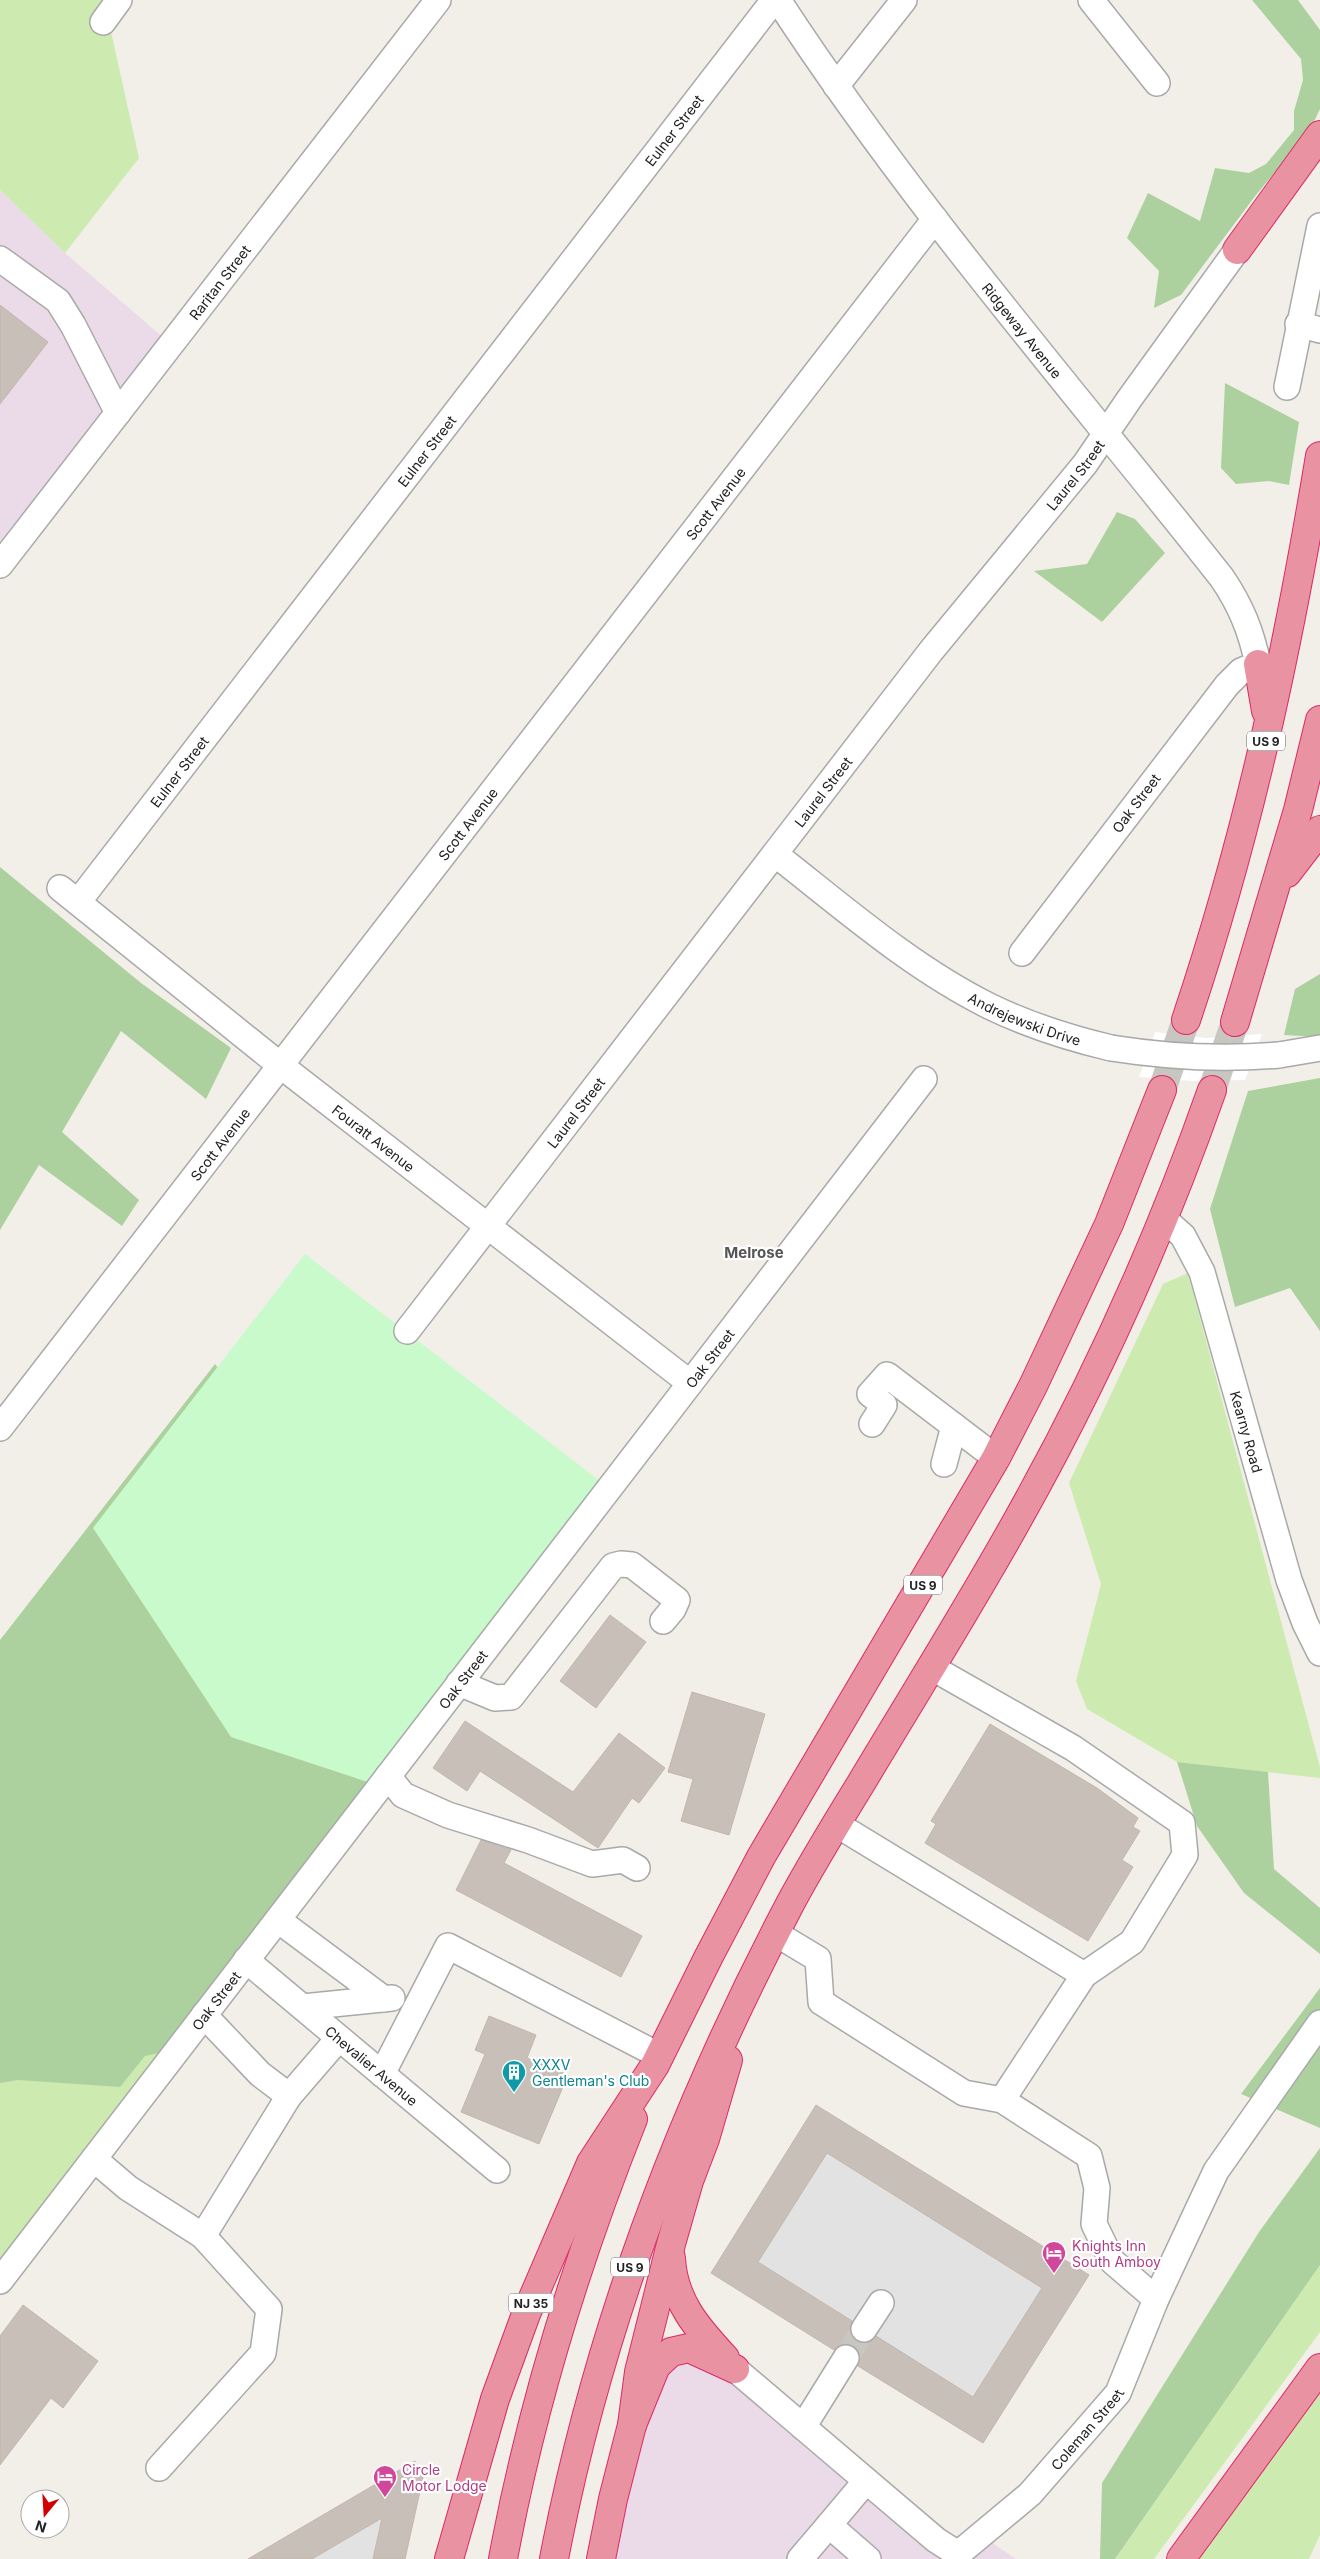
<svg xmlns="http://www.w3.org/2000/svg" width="1320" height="2559" font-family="Inter,sans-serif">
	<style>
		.industrial { fill: #ebdbe8 }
		.grass { fill: #cdebb0 }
		.forest { fill: #add19e }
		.park { fill: #c8facc }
		.parking { fill: #e2e2e2 }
		.pier { fill: #fff }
		.building { fill: #c7bfb8; stroke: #c4b6ab; fill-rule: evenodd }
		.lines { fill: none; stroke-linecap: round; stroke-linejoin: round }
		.minor-tunnel { stroke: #c8c6c1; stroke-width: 25; stroke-dasharray: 25 12; stroke-linecap: butt }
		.highway-tunnel { stroke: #c8c6c1; stroke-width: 28; stroke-dasharray: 28 14; stroke-linecap: butt }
		.minor-casing { stroke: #a9a9a9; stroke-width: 28 }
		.highway-casing { stroke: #dc2a67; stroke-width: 30 }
		.minor { stroke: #fff; stroke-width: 25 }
		.highway { stroke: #e892a2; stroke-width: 28 }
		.minor-bridge-casing { stroke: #a9a9a9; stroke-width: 28; stroke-linecap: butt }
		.minor-bridge { stroke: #fff; stroke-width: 25 }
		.labels { text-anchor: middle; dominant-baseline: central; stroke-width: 4.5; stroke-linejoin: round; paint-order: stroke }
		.shield { fill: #fff; stroke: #646464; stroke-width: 1 }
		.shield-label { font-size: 12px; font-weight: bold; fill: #222 }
		.street-label { font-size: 14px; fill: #222; stroke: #fff }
		.culture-label { font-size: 14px; fill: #0d838f; stroke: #fff; text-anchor: start }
		.hotel-label { font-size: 14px; fill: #b23c85; stroke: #fff; text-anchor: start }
		.neighbourhood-label { font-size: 15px; font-weight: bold; fill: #555; stroke: #fff }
	</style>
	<rect width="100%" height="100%" fill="#f2efe9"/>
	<g class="industrial">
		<path d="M0 190 65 253 172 345 0 569Z"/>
		<path d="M689 2348 948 2549 982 2536 1016 2559H601L650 2377Z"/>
	</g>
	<g class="grass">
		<path d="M0 0H104L139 158 65 253 0 190Z"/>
		<path d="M1188 1273 1320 1767V1778L1177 1762 1087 1709 1076 1681 1101 1584 1069 1483 1163 1284Z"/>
		<path d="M178 2049 0 2281V2083Z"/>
		<path d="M1320 2265V2332L1154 2559H1115Z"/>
		<path d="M1320 2393V2535L1309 2559H1199Z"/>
	</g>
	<g class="forest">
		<path d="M1252 0H1298L1320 30V109L1310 130 1256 195 1181 295 1154 308 1159 271 1127 238 1148 193 1200 221 1215 168 1249 173 1266 164 1294 130V111L1303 80 1301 59Z"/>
		<path d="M1225 383 1299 422 1289 485 1269 481 1236 484 1221 468Z"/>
		<path d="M1117 512 1135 519 1165 553 1102 622 1034 571 1087 564Z"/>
		<path d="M0 867 141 983 231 1048 206 1099 121 1031 62 1132 139 1200 122 1226 39 1165 0 1230Z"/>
		<path d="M1320 974V1037L1284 1035 1295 989Z"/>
		<path d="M1320 1078V1331L1290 1288 1235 1307 1210 1209 1248 1091Z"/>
		<path d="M215 1364 266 1431 356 1778 380 1786 178 2049 145 2056 120 2087 18 2080 0 2083V1640Z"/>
		<path d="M1177 1762 1268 1772 1274 1869 1320 1908V1954L1244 1893 1197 1826Z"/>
		<path d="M1320 1988V2128L1241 2094Z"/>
		<path d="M1320 2148V2265L1115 2559H1100L1102 2483 1259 2232Z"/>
	</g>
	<path class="park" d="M305 1254 609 1488 380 1786 231 1737 93 1528Z"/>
	<g class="parking">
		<path d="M827 2153 1042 2288 973 2397 758 2262Z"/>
		<path d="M382 2518 373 2559H312Z"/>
	</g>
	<path class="pier" d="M1155 1032 1206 1038 1262 1034 1245 1080 1192 1081 1139 1077Z"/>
	<g class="building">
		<path d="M0 305 48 342 0 404Z"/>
		<path d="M610 1615 646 1642 596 1708 560 1681Z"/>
		<path d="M692 1692 765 1714 729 1835 681 1821 693 1779 668 1772Z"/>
		<path d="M465 1721 573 1792 619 1733 665 1768 639 1803 632 1798 598 1848 480 1771 467 1791 433 1768Z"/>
		<path d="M990 1724 1097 1788 1138 1818 1133 1827 1140 1831 1122 1860 1133 1867 1088 1941 925 1843 936 1824 931 1821Z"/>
		<path d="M481 1840 511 1850 504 1863 642 1936 621 1977 456 1890Z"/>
		<path d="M489 2016 536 2035 527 2058 568 2075 539 2144 461 2112 485 2054 475 2050Z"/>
		<path d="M816 2105 1089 2275 983 2443 858 2366 859 2352 853 2346 840 2345 834 2350 711 2273ZM827 2153 1042 2288 973 2397 876 2336 870 2342 857 2341 851 2335 852 2321 758 2262Z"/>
		<path d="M23 2305 98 2361 63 2408 51 2398 0 2465V2336Z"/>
		<path d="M415 2461 423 2478 405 2559H373L382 2518 312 2559H248Z"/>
	</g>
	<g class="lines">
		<path class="minor-tunnel" d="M846 2358 864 2329"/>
		<g class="highway-tunnel">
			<path d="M1162 1090 1186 1020"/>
			<path d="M1212 1090 1235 1022"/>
		</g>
		<g class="minor-casing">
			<g id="minor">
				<path id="s1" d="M778 0C911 204 1072 388 1222 578 1241 606 1251 631 1258 664L1241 671 1227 685 1022 953"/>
				<path d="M1091 0 1157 83"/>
				<path d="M103 22 119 0"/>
				<path d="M836 86 904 0"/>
				<path d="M0 259 58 301 73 325 118 413"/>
				<path d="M1298 324 1320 330"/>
				<path d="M1287 387 1320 226"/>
				<path id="s2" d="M0 565 438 0"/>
				<path id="s3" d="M775 854C844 908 911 967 989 1006 1028 1025 1069 1038 1111 1048"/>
				<path id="s4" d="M60 888 280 1065 690 1383"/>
				<path id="s5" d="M78 902 774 0"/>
				<path d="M1279 1055 1320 1048"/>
				<path id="s6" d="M1164 1219 1183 1236 1202 1272 1289 1580 1305 1623 1320 1653"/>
				<path id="s7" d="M407 1331 931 651 1085 464 1130 398 1237 250"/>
				<path d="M872 1424 884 1405 870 1394 887 1375 996 1458"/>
				<path id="s8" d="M0 1428 935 219"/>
				<path d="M944 1464 954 1426"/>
				<path d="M931 1667 1073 1748 1182 1823 1185 1855 1132 1942 1084 1975"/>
				<path d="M459 1683 495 1698 511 1697 613 1566 621 1564 632 1565 677 1600 673 1609 663 1621"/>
				<path d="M388 1776 403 1795 448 1815 528 1840 592 1864 623 1860 637 1868"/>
				<path d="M836 1824 1084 1975 1002 2100"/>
				<path d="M278 1920 384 1999"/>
				<path d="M775 1933 818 1959 821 2002 964 2093 1002 2100 1089 2156 1097 2188 1094 2224 1112 2261 1156 2299"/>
				<path id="s9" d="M246 1960 497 2170"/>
				<path d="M303 2007 392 1998"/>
				<path d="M382 2074 448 1946 660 2056"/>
				<path d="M289 2096 339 2038"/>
				<path d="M94 2159 128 2188 203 2236 289 2096 260 2074 204 2015"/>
				<path id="s10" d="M0 2281 924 1079"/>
				<path d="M864 2329 881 2303"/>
				<path d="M735 2369 936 2540 958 2554"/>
				<path d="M803 2427 846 2358"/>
				<path d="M159 2468 263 2353 269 2309 203 2236"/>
				<path d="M866 2481 829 2525 868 2559"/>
				<path id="s11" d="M958 2554 1030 2494 1118 2393 1156 2299 1216 2171 1320 2023"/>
				<path d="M800 2559 829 2525"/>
			</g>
		</g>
		<g class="highway-casing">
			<g id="highway">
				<path d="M1237 250 1320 135"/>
				<path d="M1258 664 1266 711"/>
				<path d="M1287 873 1320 830"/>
				<path d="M1186 1020C1249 833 1288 649 1320 456"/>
				<path d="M1235 1022 1298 810 1320 720"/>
				<path d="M671 2258C673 2301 698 2329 725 2358"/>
				<path d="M632 2425 639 2372 671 2244 689 2181 705 2139 728 2060"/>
				<path d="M449 2559 495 2399 526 2314 591 2163 655 2065 709 1956 761 1857 996 1458 1033 1386 1109 1224 1162 1090"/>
				<path d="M503 2559C531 2408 576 2262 633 2119"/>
				<path d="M554 2559C598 2328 681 2111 790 1904 812 1863 836 1824 860 1785 913 1696 968 1609 1018 1519 1095 1382 1160 1238 1212 1090"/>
				<path d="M601 2559 613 2499 632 2425 656 2366 671 2352 689 2348 735 2369"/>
				<path d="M1181 2559 1320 2368"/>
			</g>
		</g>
		<use href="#minor" class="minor"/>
		<use href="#highway" class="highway"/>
		<g class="minor-bridge-casing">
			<path id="minor-bridge" d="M1111 1048C1168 1057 1222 1060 1279 1055"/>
		</g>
		<use href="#minor-bridge" class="minor-bridge"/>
	</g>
	<defs>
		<g id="building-pin" transform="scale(1.25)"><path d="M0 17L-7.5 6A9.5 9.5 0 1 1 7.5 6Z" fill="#0f9aa8" stroke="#fff"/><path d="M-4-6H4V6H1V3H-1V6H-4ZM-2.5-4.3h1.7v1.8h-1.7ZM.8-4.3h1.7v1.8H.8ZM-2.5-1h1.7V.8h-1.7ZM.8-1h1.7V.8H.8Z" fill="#fff"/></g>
		<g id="hotel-pin" transform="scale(1.25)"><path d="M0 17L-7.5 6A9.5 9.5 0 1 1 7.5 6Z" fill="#d1479c" stroke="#fff"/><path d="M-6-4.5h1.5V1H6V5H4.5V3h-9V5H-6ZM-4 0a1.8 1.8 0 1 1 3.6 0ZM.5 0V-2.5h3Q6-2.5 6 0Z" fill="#fff"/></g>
	</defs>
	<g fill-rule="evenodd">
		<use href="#building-pin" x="514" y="2072"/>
		<use href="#hotel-pin" x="1054" y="2253"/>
		<use href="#hotel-pin" x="385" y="2477"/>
	</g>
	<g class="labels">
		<g class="shield">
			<rect x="1247" y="731.5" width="38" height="19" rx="4"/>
			<rect x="904" y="1575.5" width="38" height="19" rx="4"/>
			<rect x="611" y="2257.5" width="38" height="19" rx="4"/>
			<rect x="508.5" y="2293.5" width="45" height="19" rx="4"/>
		</g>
		<g class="shield-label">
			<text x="1266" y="741">US 9</text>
			<text x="923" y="1585">US 9</text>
			<text x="630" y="2267">US 9</text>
			<text x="531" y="2303">NJ 35</text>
		</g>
		<g class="street-label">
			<text stroke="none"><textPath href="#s5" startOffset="975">Eulner Street</textPath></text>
			<text stroke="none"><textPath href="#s2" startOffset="358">Raritan Street</textPath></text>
			<text stroke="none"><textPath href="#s1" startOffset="411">Ridgeway Avenue</textPath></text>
			<text stroke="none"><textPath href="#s5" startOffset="570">Eulner Street</textPath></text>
			<text stroke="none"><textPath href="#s7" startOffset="1086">Laurel Street</textPath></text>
			<text stroke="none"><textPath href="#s8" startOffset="1169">Scott Avenue</textPath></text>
			<text stroke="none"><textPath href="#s5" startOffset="165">Eulner Street</textPath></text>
			<text stroke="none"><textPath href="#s7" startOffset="681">Laurel Street</textPath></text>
			<text transform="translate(1136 803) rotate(-53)">Oak Street</text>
			<text stroke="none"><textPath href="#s8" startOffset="764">Scott Avenue</textPath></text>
			<text stroke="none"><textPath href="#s3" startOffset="301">Andrejewski Drive</textPath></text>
			<text stroke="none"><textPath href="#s7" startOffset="276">Laurel Street</textPath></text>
			<text stroke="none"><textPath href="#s4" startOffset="401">Fouratt Avenue</textPath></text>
			<text stroke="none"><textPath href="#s8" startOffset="359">Scott Avenue</textPath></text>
			<text stroke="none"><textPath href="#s10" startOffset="1164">Oak Street</textPath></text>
			<text stroke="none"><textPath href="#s6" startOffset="232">Kearny Road</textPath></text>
			<text stroke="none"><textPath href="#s10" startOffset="759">Oak Street</textPath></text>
			<text stroke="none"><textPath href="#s10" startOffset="354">Oak Street</textPath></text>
			<text stroke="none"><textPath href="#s9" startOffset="164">Chevalier Avenue</textPath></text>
			<text stroke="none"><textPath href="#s11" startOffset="180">Coleman Street</textPath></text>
		</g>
		<g class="culture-label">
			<text x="532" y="2064">XXXV<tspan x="532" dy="16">Gentleman's Club</tspan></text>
		</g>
		<g class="hotel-label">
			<text x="1072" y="2245">Knights Inn<tspan x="1072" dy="16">South Amboy</tspan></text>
			<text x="402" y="2469">Circle<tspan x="402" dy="16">Motor Lodge</tspan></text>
		</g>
		<g class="neighbourhood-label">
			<text x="754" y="1252">Melrose</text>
		</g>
	</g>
	<g transform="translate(45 2514) rotate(198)"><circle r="24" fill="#ffffff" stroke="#a7a7a7"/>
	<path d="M0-4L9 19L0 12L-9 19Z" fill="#d40000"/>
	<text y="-8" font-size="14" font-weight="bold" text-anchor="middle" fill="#222222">N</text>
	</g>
</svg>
